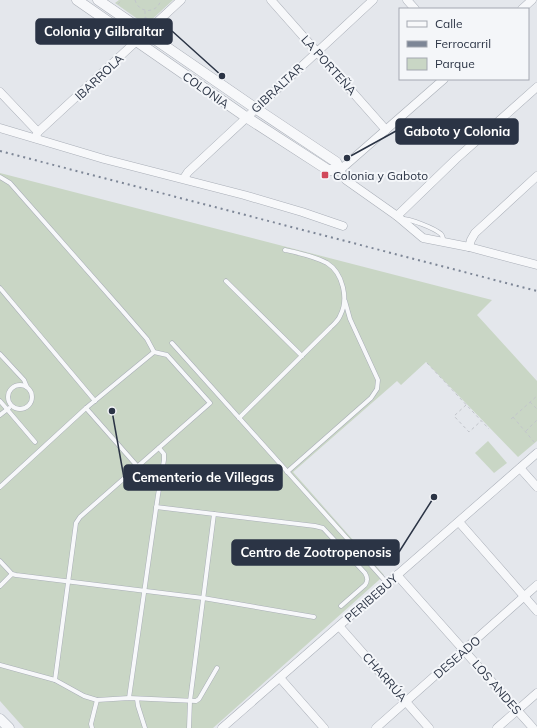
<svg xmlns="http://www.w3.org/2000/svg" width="537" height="728" font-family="Mulish,sans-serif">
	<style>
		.green { fill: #c9d6c5 }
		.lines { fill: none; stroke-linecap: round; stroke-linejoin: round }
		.service-casing { stroke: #a9aeb7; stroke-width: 5 }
		.minor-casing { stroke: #a9aeb7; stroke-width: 9 }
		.tertiary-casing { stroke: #a9aeb7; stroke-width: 11 }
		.path { stroke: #c2c5cb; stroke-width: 1; stroke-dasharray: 3 3; stroke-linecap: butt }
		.service { stroke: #f7f8fa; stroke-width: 4 }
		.minor { stroke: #f7f8fa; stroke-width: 8 }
		.tertiary { stroke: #f7f8fa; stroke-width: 10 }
		.rail { stroke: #7d8696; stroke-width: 2; stroke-dasharray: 2 4; stroke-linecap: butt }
		.poi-dot { fill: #d1495b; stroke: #f4f6f9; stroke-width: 1.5 }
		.labels { text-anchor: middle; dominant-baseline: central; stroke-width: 4; stroke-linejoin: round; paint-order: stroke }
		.street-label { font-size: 12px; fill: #2b3445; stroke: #f4f6f9 }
		.poi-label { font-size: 12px; fill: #2b3445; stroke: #f4f6f9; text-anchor: start }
		.leader { fill: none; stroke: #2b3445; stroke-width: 1.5 }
		.callout-dot { fill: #2b3445; stroke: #f4f6f9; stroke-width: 1.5 }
		.callout { fill: #2b3445; stroke: #2b3445; stroke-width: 1.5 }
		.callout-label { font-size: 13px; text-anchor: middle; font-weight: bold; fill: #fff }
	</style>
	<rect width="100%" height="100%" fill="#e4e7ec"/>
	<g class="green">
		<path d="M119 0H173L146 25 115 3Z"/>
		<path d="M0 173 492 300 477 315 537 381V441L518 457 426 362 401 385 397 381 293 472 384 575 379 580 213 728H24L0 701Z"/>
		<path d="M488 441 507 463 494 473 475 453Z"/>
	</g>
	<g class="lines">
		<g class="service-casing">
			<g id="service">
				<path d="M0 177 10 183 121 309 147 339 154 352 167 355 210 403 80 517 76 523 55 680 84 696 97 700"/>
				<path d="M402 219C411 219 434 228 441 234 443 236 443 239 444 242"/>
				<path d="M226 281 302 356"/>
				<path d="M0 288 95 401"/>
				<path d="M172 343 387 583"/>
				<path d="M0 354 24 380 27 387"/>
				<circle cx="20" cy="397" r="12"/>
				<path d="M0 401 35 442"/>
				<path d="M86 408 138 467"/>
				<path d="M0 415 9 408"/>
				<path d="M239 418 330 328C334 324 338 321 340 316 349 299 343 273 327 263 314 256 299 253 285 250"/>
				<path d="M287 472 371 398 377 389 378 380 350 319 345 301"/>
				<path d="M0 487 86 408 154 352"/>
				<path d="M156 507 315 526 323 528 365 573C368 578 368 581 365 585L341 606"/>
				<path d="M0 561 12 574 16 575 203 598 314 617"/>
				<path d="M0 586 12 574"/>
				<path d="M0 665 55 680"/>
				<path d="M129 698 158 495 164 460V454L159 448"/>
				<path d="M137 699 138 706 145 728"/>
				<path d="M92 728 91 724 97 700 129 698 196 701 199 699 217 668"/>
				<path d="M189 728 190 701 214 514"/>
			</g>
		</g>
		<g class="minor-casing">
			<g id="minor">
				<path d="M271 0 386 130"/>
				<path d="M407 0 415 9"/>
				<path d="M522 9 532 0"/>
				<path d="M444 79 340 170 346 180 397 216 423 238 469 247 537 265"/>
				<path d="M0 92 38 132"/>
				<path d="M0 128 104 159 244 195 302 212 343 226"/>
				<path d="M35 138 38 132 181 0"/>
				<path d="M184 178 188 172 373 0"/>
				<path d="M397 216 456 159 537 87"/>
				<path d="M469 247 471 240 475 233 537 176"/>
				<path d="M520 468 537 487"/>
				<path d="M459 522 537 611"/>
				<path d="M397 575 533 728"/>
				<path d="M339 626 429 728"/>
				<path d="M280 678 324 728"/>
				<path d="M222 728 537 453"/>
				<path d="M376 728 537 585"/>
				<path d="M497 728 537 693"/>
			</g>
		</g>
		<g class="tertiary-casing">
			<g id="tertiary">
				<path d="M77 0 246 117 328 170H340L336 162 255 108 98 0"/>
				<path d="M0 719 9 728"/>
			</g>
		</g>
		<g class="path">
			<path d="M135 0C139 14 157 14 161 0"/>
			<path d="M118 4 122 0"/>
			<path d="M145 17 149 20"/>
			<path d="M145 20V11"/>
			<path d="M427 363 489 429"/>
			<path d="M530 402 537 409"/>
			<path d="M466 405 454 416 469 432 481 421"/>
			<path d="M513 417 535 443"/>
			<path d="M511 419 537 396"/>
			<path d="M526 431 537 420"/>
		</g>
		<use href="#service" class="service"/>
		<use href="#minor" class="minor"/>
		<use href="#tertiary" class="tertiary"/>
		<path class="rail" d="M0 151 537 291"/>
	</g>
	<rect class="poi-dot" x="321" y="171" width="8" height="8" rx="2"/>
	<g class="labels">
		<g class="street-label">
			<text transform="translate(329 65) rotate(48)">LA PORTEÑA</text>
			<text transform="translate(99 77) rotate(-43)">IBARROLA</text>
			<text transform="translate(277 88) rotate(-43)">GIBRALTAR</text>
			<text transform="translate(206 90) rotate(35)">COLONIA</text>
			<text transform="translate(371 598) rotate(-41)">PERIBEBUY</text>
			<text transform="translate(457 657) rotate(-41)">DESEADO</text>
			<text transform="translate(385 677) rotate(49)">CHARRÚA</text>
			<text transform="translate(497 687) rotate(49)">LOS ANDES</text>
		</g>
		<g class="poi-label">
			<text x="333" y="175">Colonia y Gaboto</text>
		</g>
	</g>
	<path class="leader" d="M222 76L172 31M347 158L396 131M112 411L124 478M434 497L399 552"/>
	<g class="callout-dot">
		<circle cx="222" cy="76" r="4"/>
		<circle cx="347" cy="158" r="4"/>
		<circle cx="112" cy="411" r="4"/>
		<circle cx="434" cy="497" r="4"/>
	</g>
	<g class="callout">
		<rect x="36" y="19" width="136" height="25" rx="4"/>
		<rect x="396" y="119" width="122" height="25" rx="4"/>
		<rect x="124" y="465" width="158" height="25" rx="4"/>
		<rect x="232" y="540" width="167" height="25" rx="4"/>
	</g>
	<g class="callout-label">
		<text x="104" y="36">Colonia y Gilbraltar</text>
		<text x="457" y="136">Gaboto y Colonia</text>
		<text x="203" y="482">Cementerio de Villegas</text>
		<text x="316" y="557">Centro de Zootropenosis</text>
	</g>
	<rect x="399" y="8" width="130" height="72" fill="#f4f6f9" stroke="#a4a8b1"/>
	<rect x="407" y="21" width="20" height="6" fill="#f7f8fa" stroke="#a4a8b1"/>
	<text x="435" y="28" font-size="12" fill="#2b3445">Calle</text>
	<rect x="407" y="41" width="20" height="6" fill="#7d8696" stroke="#a4a8b1"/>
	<text x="435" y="48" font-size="12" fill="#2b3445">Ferrocarril</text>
	<rect x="407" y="58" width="20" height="12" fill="#c9d6c5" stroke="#a4a8b1"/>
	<text x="435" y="68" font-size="12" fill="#2b3445">Parque</text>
</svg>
